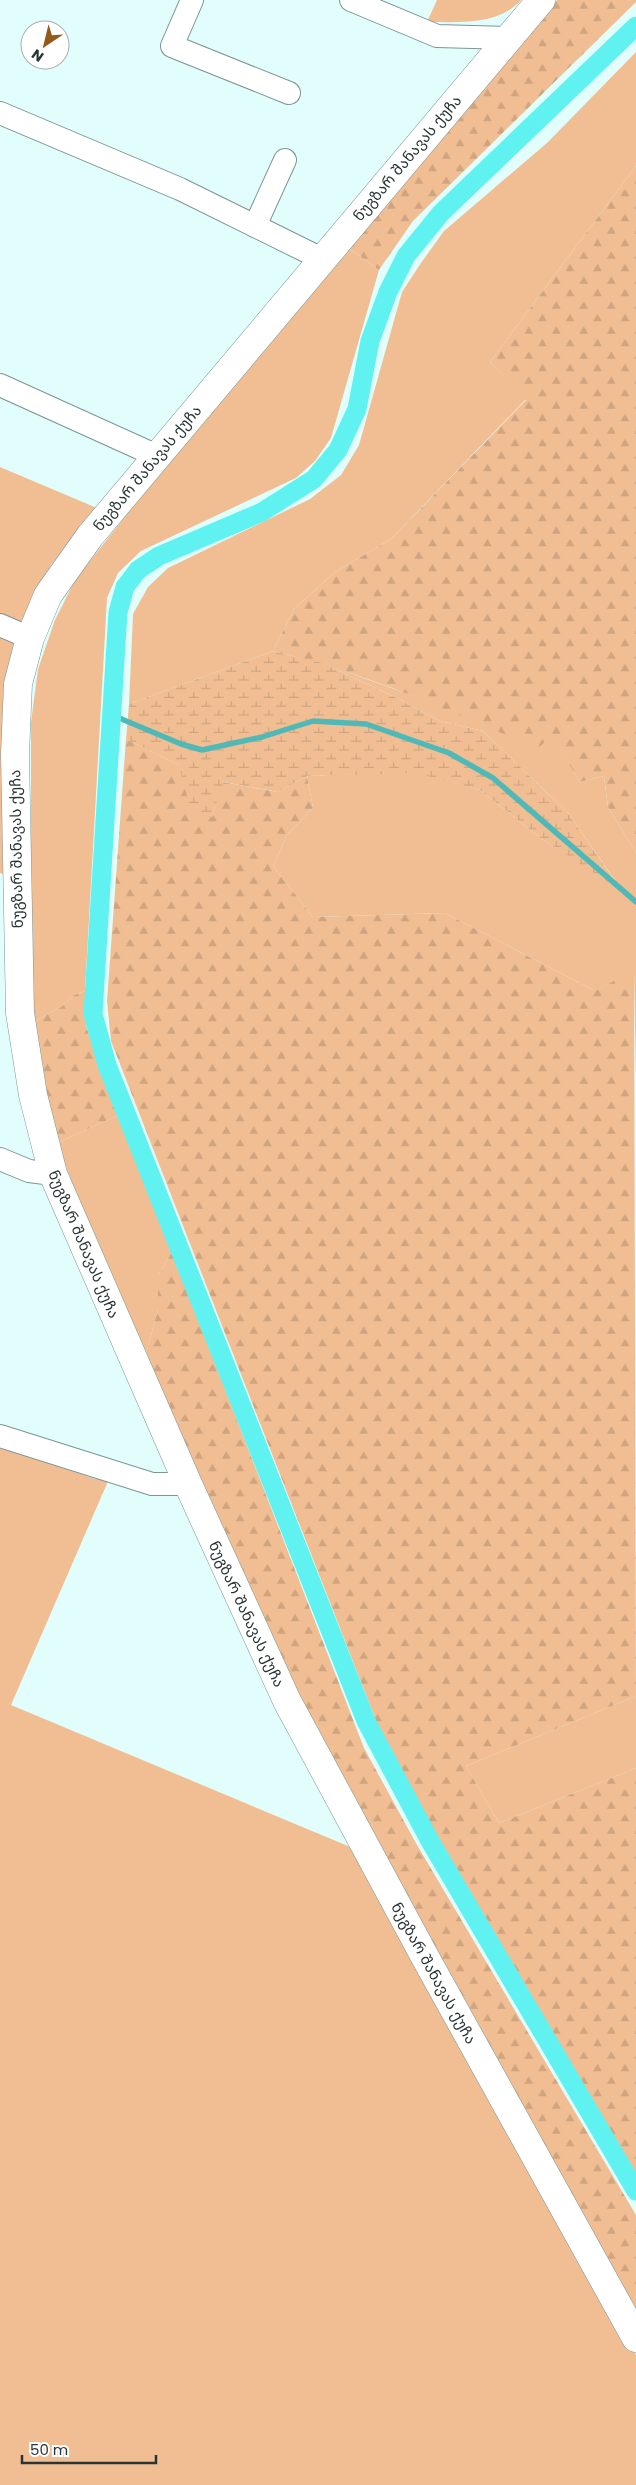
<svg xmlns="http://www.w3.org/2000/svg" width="636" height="2485" font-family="Poppins,'Noto Sans Georgian',sans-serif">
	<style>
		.grass { fill: #f1be93 }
		.forest { fill: url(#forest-firs) }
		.wetland { fill: url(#wetland-marsh) }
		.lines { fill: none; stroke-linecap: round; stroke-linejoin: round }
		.stream { stroke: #50b9b8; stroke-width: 5.5 }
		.canal { stroke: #60f2f1; stroke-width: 19 }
		.minor-casing { stroke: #7b9695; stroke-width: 24 }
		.major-casing { stroke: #7b9695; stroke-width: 29 }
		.minor { stroke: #fff; stroke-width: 22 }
		.major { stroke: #fff; stroke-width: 28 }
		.labels { text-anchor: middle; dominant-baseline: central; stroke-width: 5; stroke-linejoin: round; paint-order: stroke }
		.street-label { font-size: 15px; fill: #293534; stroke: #fff }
	</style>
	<defs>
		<pattern id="forest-firs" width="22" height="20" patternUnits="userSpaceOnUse" patternTransform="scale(1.25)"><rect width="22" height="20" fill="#f1be93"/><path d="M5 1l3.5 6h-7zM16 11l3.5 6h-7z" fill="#cfa47f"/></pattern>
		<pattern id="wetland-marsh" width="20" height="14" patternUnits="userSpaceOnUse" patternTransform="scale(1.25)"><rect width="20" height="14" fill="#f1be93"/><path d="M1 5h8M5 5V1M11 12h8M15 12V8" fill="none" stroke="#cfa47f"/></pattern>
	</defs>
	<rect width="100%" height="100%" fill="#e1fefd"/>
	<g class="grass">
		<path d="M437 0H521C498 26 458 22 427 22Z"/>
		<path d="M636 52V166L490 362 526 399 391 539 335 572 294 609 273 651 129 704 133 614 148 587 168 568 310 499 341 475 359 445 402 292 421 263 444 231 547 143Z"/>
		<path d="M347 247 379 270 331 438 315 461 296 478 141 551 118 573 107 598 85 991 74 995 61 1007 31 1023V722L38 669 55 620 75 580 158 475Z"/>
		<path d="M0 467 97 508 51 565 22 628 0 619Z"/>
		<path d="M0 635 15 641 4 686 7 875 0 873Z"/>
		<path d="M322 663 430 702 551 734 580 782 604 776 608 807 636 853V1077L634 971 595 991 445 913 313 917 273 866 287 835 313 808 307 776 416 772 480 790 542 839 621 889 568 813 483 731 440 721 395 697Z"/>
		<path d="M119 1115 172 1252 158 1275V1310L146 1353 85 1217 57 1143Z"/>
		<path d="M0 1446 95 1479H109L11 1705 348 1846 358 1855 636 2355V2485H0Z"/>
		<path d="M636 1696V1768L499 1823 466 1766Z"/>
	</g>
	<g class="forest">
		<path d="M557 0H636V2L413 221 379 270 347 247Z"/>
		<path d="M636 166V853L608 807 604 776 580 782 551 735 538 749C451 711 366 673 273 651L294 609 335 572 391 539 526 400 490 362Z"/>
		<path d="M126 739 179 765 212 817 223 782 278 792 307 776 313 808 287 835 273 866 313 917 445 913 595 991 634 970 636 1696 466 1766 499 1823 636 1768V2181L510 1967 382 1736 111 1041 107 1001Z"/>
		<path d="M85 991 86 1026 119 1115 57 1143 31 1023 61 1007 74 995Z"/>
		<path d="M172 1252 364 1748 417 1845 636 2215V2318L306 1721 146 1353 158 1310V1275Z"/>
	</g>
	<path class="wetland" d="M273 651 322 663 395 697 440 721 483 731 568 813 622 891 542 839 480 790 416 773 307 776 278 792 224 782 212 817 192 815 179 765 126 739 129 704Z"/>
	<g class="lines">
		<path class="stream" d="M112 715 181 744 202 750 262 737 313 721 366 724 449 753 493 778 636 902"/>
		<path class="canal" d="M636 26 441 213 406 256 388 292 370 341 357 409 338 450 314 479 262 512 159 556 138 570 125 587 118 612 93 1014 107 1065 366 1721 430 1841 636 2191"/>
		<g class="minor-casing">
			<g id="minor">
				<path d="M192 0 172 46 289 93"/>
				<path d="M351 0 437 36 509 38"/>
				<path d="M0 113 180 189 322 259"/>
				<path d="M255 226 285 160"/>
				<path d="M0 385 157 456"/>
				<path d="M0 625 30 638"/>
				<path d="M0 1159 29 1171 53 1174"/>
				<path d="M0 1436 152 1484H188"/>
			</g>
		</g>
		<g class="major-casing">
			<path id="major" d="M541 0 90 536 48 595 30 638 18 684 15 754 20 1013 33 1095 53 1174 188 1484 287 1701 425 1957 636 2338"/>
		</g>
		<use href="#minor" class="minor"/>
		<use href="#major" class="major"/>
	</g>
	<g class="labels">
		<g class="street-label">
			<text transform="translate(407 158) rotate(-50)">ნუგზარ შანავას ქუჩა</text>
			<text transform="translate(147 468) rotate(-50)">ნუგზარ შანავას ქუჩა</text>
			<text transform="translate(16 849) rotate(-91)">ნუგზარ შანავას ქუჩა</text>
			<text transform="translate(84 1244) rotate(67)">ნუგზარ შანავას ქუჩა</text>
			<text transform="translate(247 1614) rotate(65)">ნუგზარ შანავას ქუჩა</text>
			<text transform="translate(434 1973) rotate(61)">ნუგზარ შანავას ქუჩა</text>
		</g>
	</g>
	<g transform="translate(45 45) rotate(215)"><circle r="24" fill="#ffffff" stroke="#a9aeae"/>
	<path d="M0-4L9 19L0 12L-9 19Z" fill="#94581a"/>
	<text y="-8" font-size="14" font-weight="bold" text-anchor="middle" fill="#293534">N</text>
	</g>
	<path d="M22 2455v8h134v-8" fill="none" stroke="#293534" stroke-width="2.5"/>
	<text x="30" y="2455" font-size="15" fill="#293534" stroke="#ffffff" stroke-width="4" paint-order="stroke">50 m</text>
</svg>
